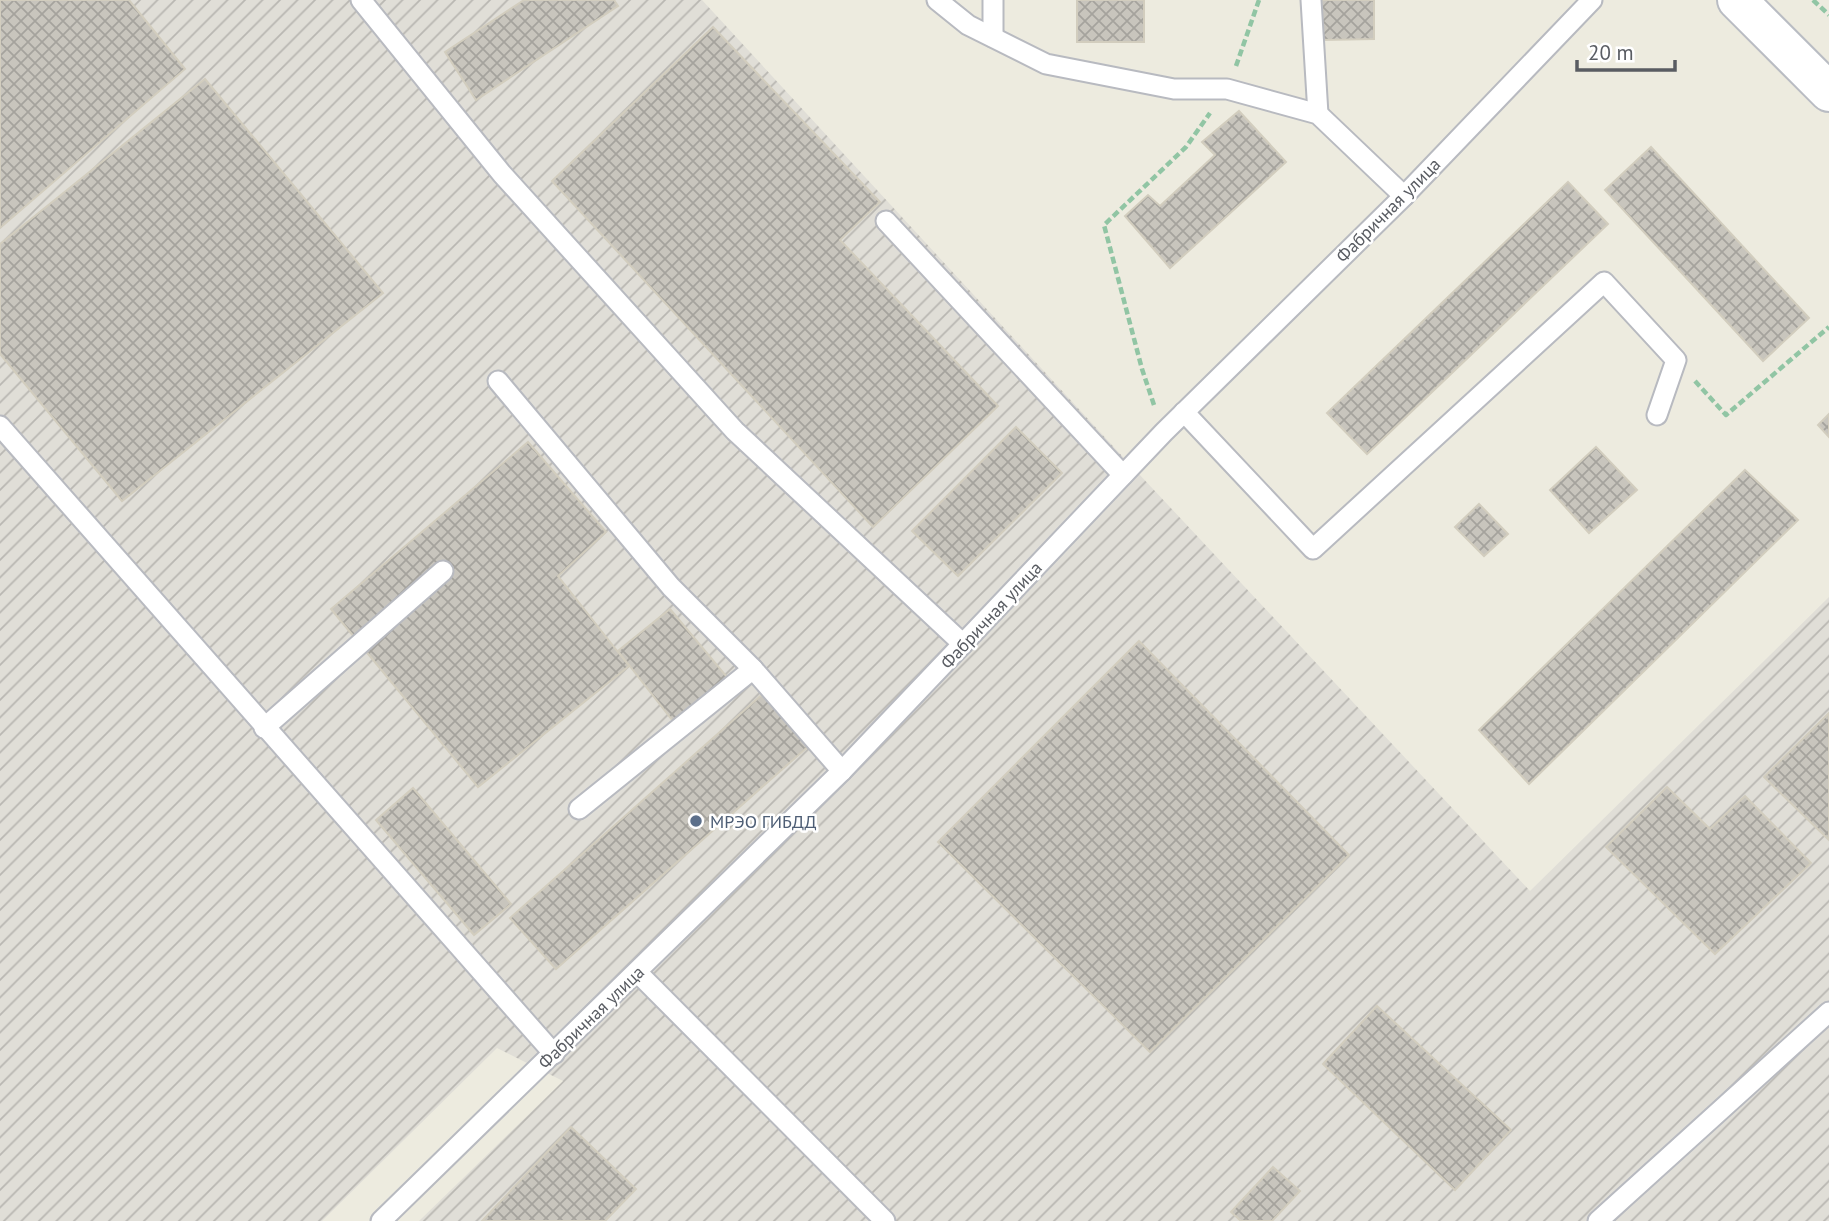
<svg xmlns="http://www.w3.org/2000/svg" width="1829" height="1221" font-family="'PT Sans',sans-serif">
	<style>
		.industrial { fill: url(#industrial-furrows) }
		.building { fill: url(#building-cross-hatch); stroke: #d2cdbe; stroke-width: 2 }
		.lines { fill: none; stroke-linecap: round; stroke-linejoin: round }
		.lane-casing { stroke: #b8bac0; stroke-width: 23 }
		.secondary-casing { stroke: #b9bcc3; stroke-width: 42 }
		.path { stroke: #91c5a4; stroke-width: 4.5; stroke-dasharray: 7 3.5; stroke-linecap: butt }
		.lane { stroke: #fff; stroke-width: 19 }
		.secondary { stroke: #fff; stroke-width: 38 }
		.service-dot { fill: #5c6f8a; stroke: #fff; stroke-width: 2.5 }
		.labels { text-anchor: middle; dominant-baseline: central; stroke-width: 5; stroke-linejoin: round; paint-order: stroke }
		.street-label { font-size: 18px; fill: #595c62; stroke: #fff }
		.service-label { font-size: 18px; fill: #4e5e75; stroke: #fff; text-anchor: start }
	</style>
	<defs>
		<pattern id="industrial-furrows" width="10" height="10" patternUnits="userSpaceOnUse" patternTransform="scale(1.75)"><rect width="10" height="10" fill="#e0ded7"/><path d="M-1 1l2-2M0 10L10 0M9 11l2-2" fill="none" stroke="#b9b7b2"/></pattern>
		<pattern id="building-cross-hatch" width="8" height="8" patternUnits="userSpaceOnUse" patternTransform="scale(1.75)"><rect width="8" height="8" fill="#c8c5bd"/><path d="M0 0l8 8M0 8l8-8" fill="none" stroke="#a5a39d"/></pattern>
	</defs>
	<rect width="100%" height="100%" fill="#edebdf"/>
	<path class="industrial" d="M0 0H702L1123 457 1530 891 1829 597V1221H419L563 1081 497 1048 322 1221H0Z"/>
	<g class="building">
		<path d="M0 0H129L185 69 0 228Z"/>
		<path d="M524 0H614L618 6 476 100 445 52Z"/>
		<rect x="1077" y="0" width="67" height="42"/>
		<path d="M1322 0H1374V39L1322 40Z"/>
		<path d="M713 27 880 202 840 240 998 406 873 527 552 181Z"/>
		<path d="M205 79 383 293 122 501 0 354V244Z"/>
		<path d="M1239 111 1286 162 1170 268 1125 216 1148 195 1160 206 1215 155 1202 142Z"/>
		<path d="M1651 147 1809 318 1763 361 1605 190Z"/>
		<path d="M1568 182 1608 224 1367 454 1327 413Z"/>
		<path d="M1829 414V437L1818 425Z"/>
		<path d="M1016 427 1062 473 958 576 912 531Z"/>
		<path d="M528 442 606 532 558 576 629 666 478 787 331 609Z"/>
		<path d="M1596 447 1637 490 1589 533 1550 490Z"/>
		<path d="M1745 470 1798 520 1529 784 1479 730Z"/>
		<path d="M1479 504 1508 534 1484 556 1455 527Z"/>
		<path d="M670 609 727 677 673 721 618 651Z"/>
		<path d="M1139 641 1349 855 1150 1052 938 842Z"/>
		<path d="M774 684 820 736 556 969 510 918Z"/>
		<path d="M1829 713V840L1764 777Z"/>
		<path d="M1667 787 1710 829 1745 796 1811 863 1715 954 1606 847Z"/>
		<path d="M413 788 511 904 474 935 376 820Z"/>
		<path d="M1377 1006 1511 1130 1455 1190 1323 1064Z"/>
		<path d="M571 1127 636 1189 605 1221H482Z"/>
		<path d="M1273 1167 1300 1191 1272 1221H1241L1231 1212Z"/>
	</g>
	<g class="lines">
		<g class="lane-casing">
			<g id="lane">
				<path d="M361 0 502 174 735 431 963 644"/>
				<path d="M937 0 968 25 1046 64 1174 89H1227L1318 114 1404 196"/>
				<path d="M1311 0 1318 114"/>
				<path d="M993 37V0"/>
				<path d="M886 221 1123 475"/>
				<path d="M498 381 671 587 753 669 842 771"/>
				<path d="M1184 412 1313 549 1604 282 1676 360 1657 415"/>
				<path d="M0 426 554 1054"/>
				<path d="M264 728 443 571"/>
				<path d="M579 809 753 669"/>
				<path d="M637 972 885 1221"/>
				<path d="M381 1221 842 771 1164 432 1404 196 1592 0"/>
				<path d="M1598 1221 1829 1012"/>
			</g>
		</g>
		<g class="secondary-casing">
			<path id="secondary" d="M1737 0 1829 92"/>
		</g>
		<g class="path">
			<path d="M1813 0 1829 15"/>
			<path d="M1236 66 1259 0"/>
			<path d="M1695 381 1726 415 1829 327"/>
			<path d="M1154 405 1142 369 1104 225 1186 147 1210 113"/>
		</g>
		<use href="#lane" class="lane"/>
		<use href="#secondary" class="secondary"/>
	</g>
	<circle class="service-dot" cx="696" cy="821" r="7"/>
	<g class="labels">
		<g class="street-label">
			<text transform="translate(1388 210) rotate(-45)">Фабричная улица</text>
			<text transform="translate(991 615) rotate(-47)">Фабричная улица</text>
			<text transform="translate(591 1017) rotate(-44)">Фабричная улица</text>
		</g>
		<g class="service-label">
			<text x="710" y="821">МРЭО ГИБДД</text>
		</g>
	</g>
	<path d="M1577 60v10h98v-10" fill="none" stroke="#595c62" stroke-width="3.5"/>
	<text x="1588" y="60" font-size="21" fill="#595c62" stroke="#ffffff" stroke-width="5" paint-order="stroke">20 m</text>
</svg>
